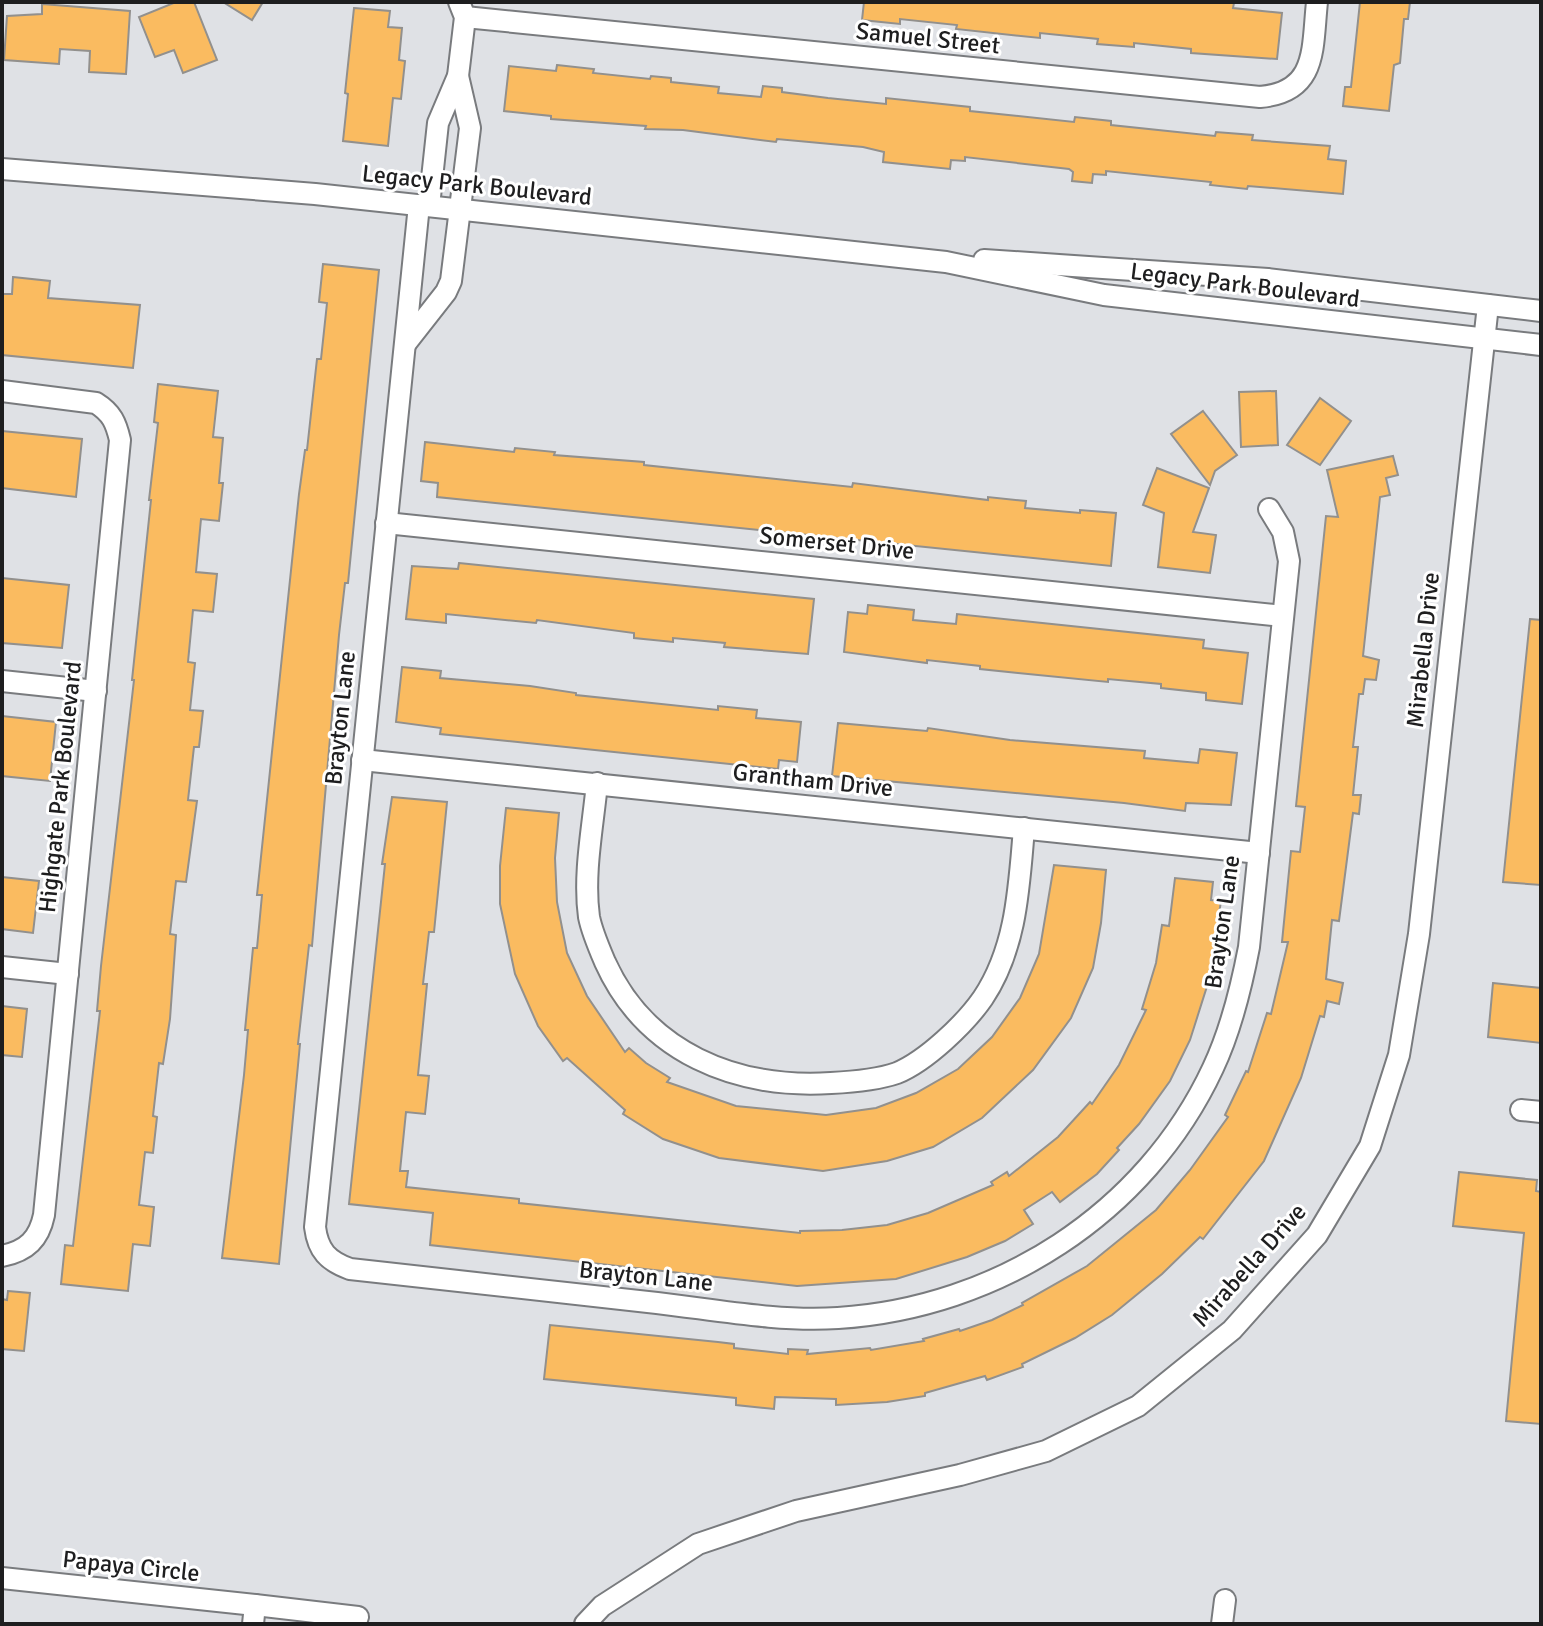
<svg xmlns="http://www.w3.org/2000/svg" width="1543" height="1626" font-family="Signika,sans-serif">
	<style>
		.building { fill: #fabb60; stroke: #92908d; stroke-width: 2 }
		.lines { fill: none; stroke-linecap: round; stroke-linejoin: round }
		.street-casing { stroke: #797b7e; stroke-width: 24 }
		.street { stroke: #fff; stroke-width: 20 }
		.labels { text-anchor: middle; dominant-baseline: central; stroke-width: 6; stroke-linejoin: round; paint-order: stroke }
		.street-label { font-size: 24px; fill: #1e1e1f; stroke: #fff }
	</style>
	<rect width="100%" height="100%" fill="#dfe1e5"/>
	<g class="building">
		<path d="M176 2H194L217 60 183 73 174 50 155 57 139 17Z"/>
		<path d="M223 2H263L252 20Z"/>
		<path d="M864 2H1224L1234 3 1233 8 1282 13 1277 59 1191 53V49L1134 43V47L1097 44 1098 39 1040 33V38L956 29 957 25 900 19V24L862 20Z"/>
		<path d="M1360 2H1410L1408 19H1404L1400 63 1394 65 1389 111 1343 106 1345 87H1351Z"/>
		<path d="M42 4 130 11 126 74 89 72 90 51 60 49 59 64 4 60 7 16 42 14Z"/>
		<path d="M354 8 390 11 388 27 402 28 399 60 405 61 401 99 393 98 388 146 343 141 348 94 345 93Z"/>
		<path d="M557 65 594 69 593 73 650 79 651 76 671 78V82L719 87 718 93 761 97 763 86 782 88V92L828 98 886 104V98L970 107V111L1074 122 1075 117 1111 121V125L1215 136 1216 132 1253 135 1252 140 1330 146 1328 159 1346 161 1343 194 1248 186 1247 189 1210 185 1211 182 1106 171V175L1093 174 1092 183 1072 181 1073 172 1069 169 965 157V161L951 160 950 169 883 162 884 152 863 147 777 139 776 142 683 130 645 129 646 126 551 119V116L504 111 509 66 556 71Z"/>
		<path d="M323 264 379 270 348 583H345L339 635 312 946 309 945 298 1044H300L279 1264 222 1258 244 1075 248 1030H245L253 948H257L262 895H257L299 494 305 450H307L317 359H321L327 303 319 302Z"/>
		<path d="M13 277 50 281 48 298 140 305 133 368 2 355V294H12Z"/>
		<path d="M158 384 218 391 213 437 223 438 219 483H223L219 521 201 519 196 572 217 574 213 612 193 610 188 662 195 663 190 710 203 711 199 747H194L188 800 197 801 186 882 176 881 170 934 176 935 170 1019 163 1064 159 1063 153 1116 157 1117 153 1153 145 1152 139 1205 154 1207 150 1246 133 1244 128 1291 61 1284 65 1245 73 1246 100 1011H97L101 966 134 680H132L151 500H149L158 423 154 422Z"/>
		<path d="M1276 391 1278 445 1241 447 1239 392Z"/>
		<path d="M1320 398 1351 421 1320 465 1287 445Z"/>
		<path d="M1203 411 1237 455 1215 471 1210 485 1171 434Z"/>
		<path d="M2 431 82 439 76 497 2 488Z"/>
		<path d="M425 442 514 452 515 448 555 452 554 455 644 462V465L852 487 853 483 988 500V497L1026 501 1025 508 1080 513V510L1116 513 1111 566 437 497 438 483 421 481Z"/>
		<path d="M1393 456 1398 475 1386 478 1390 495 1380 497 1363 656 1379 660 1376 680 1365 679 1363 694H1359L1353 747H1358L1353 795H1361L1359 814 1353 813 1339 921 1332 920 1326 979 1343 983 1339 1004 1327 1001 1324 1017 1320 1016 1301 1078 1264 1161 1203 1239 1200 1237 1162 1274 1112 1315 1075 1338 1022 1364 1023 1367 987 1380 985 1376 925 1393V1396L887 1402 836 1405V1399L775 1397 774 1409 736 1405V1398L544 1379 550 1325 718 1342 734 1344V1348L788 1354V1349L808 1350 807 1354 870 1348 871 1350 924 1341 923 1339 959 1329 960 1331 992 1320 1023 1305 1022 1303 1087 1266 1156 1210 1190 1170 1228 1117 1225 1115 1246 1071 1248 1072 1267 1013 1271 1014 1288 942H1282L1291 851 1300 852 1305 807 1296 806 1326 516 1338 517 1327 470Z"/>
		<path d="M1157 468 1209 488 1193 532 1216 535 1210 573 1158 567 1164 513 1143 505Z"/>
		<path d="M459 563 814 599 808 654 724 647 725 643 673 638V642L634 638V633L537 620 536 623 446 614V623L406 619 412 566 458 569Z"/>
		<path d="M2 578 69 585 62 648 2 643Z"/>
		<path d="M868 605 914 610 913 620 956 624 957 614 1204 640 1203 648 1248 653 1242 704 1206 700V693L1161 688V684L1108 679V682L1018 673 980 669V666L927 660V663L844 652 848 612 867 614Z"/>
		<path d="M1530 619 1541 620V885L1503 882Z"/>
		<path d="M402 667 441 671 440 678 530 686 576 693V695L718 710V706L757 710 756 718 801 722 797 762 779 760 778 769 440 734 441 728 396 722Z"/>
		<path d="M2 716 56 722 50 781 2 776Z"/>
		<path d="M838 723 927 731 928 728 1010 740 1145 751 1144 758 1198 763 1200 749 1237 753 1231 805 1186 803 1185 811 1124 803 832 776Z"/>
		<path d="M392 797 447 802 434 932H429L423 984H427L418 1075 429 1076 425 1114 406 1112 400 1171H408L406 1187 519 1199V1203L800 1233V1231L842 1230 887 1225 928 1213 993 1185 991 1182 1007 1172 1009 1176 1058 1137 1090 1102 1092 1104 1119 1065 1146 1010 1142 1009 1156 963 1162 925 1169 926 1175 878 1213 882 1211 900 1221 901 1209 980 1190 1040 1170 1081 1139 1124 1117 1148 1119 1150 1097 1174 1060 1202 1052 1192 1024 1210 1033 1224 1005 1241 967 1257 896 1279 797 1286 430 1245 433 1213 349 1204 385 864H382Z"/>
		<path d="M506 808 559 813 555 858 557 902 567 953 587 996 625 1052 629 1048 646 1063 670 1078 667 1082 736 1106 826 1115 876 1108 916 1093 958 1069 992 1037 1020 998 1039 954 1054 865 1106 870 1101 923 1093 968 1071 1018 1033 1070 982 1118 933 1147 887 1161 823 1171 719 1158 663 1139 623 1114 625 1110 567 1058 563 1061 538 1026 515 974 500 904V866Z"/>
		<path d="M2 877 39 881 33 933 2 929Z"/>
		<path d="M1493 983 1541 988V1043L1488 1037Z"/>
		<path d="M2 1006 27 1009 22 1057 2 1055Z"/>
		<path d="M1459 1172 1537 1180 1536 1191 1541 1192V1424L1506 1421 1524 1233 1453 1226Z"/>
		<path d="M8 1291 30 1293 24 1351 2 1349V1299L7 1300Z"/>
	</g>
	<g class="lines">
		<g class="street-casing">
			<g id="street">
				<path d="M465 17 1260 97C1318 92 1312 48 1317 2"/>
				<path d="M2 169 315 194 946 262 1104 295 1541 345"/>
				<path d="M419 205 315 1227C318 1251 328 1261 350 1269 453 1281 555 1292 657 1303 717 1310 779 1322 838 1318 997 1308 1145 1214 1213 1068 1231 1030 1241 989 1249 947L1289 561 1283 532 1269 509"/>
				<path d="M429 206 438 123 458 76 465 17 459 2"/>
				<path d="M984 260 1268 279 1541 311"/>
				<path d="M406 343 446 292 451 281 470 128 458 76"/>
				<path d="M2 391 96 403C112 413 116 423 120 440L44 1215C39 1239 27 1251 2 1256"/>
				<path d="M386 523 1283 616"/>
				<path d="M2 681 96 691"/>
				<path d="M362 760 1259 853"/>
				<path d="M597 783C593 826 583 874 589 917 592 932 599 948 605 962 646 1053 736 1089 831 1083 852 1082 877 1080 897 1073 926 1061 965 1024 983 998 1017 947 1019 886 1024 828"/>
				<path d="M2 967 68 974"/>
				<path d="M1521 1110 1541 1112"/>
				<path d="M2 1578 255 1605 253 1624"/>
				<path d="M255 1605 358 1617"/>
				<path d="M585 1624 602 1606 698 1544 796 1511 960 1475 1046 1451 1138 1406 1232 1330 1317 1235 1370 1146 1399 1055 1419 934 1488 305"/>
				<path d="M1222 1624 1225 1600"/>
			</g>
		</g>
		<use href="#street" class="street"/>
	</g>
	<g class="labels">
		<g class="street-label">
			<text transform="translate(928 38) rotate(6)">Samuel Street</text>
			<text transform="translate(477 185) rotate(6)">Legacy Park Boulevard</text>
			<text transform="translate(1245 285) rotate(7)">Legacy Park Boulevard</text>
			<text transform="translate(837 543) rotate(6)">Somerset Drive</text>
			<text transform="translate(1423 650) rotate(-84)">Mirabella Drive</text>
			<text transform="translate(340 718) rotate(-84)">Brayton Lane</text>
			<text transform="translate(813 780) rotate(6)">Grantham Drive</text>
			<text transform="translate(60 787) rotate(-84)">Highgate Park Boulevard</text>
			<text transform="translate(1222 922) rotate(-82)">Brayton Lane</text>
			<text transform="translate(1249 1265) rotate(-48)">Mirabella Drive</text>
			<text transform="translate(646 1276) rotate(6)">Brayton Lane</text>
			<text transform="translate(131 1566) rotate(6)">Papaya Circle</text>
		</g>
	</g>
	<rect width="1543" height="1626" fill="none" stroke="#1e1e1f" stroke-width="8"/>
</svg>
